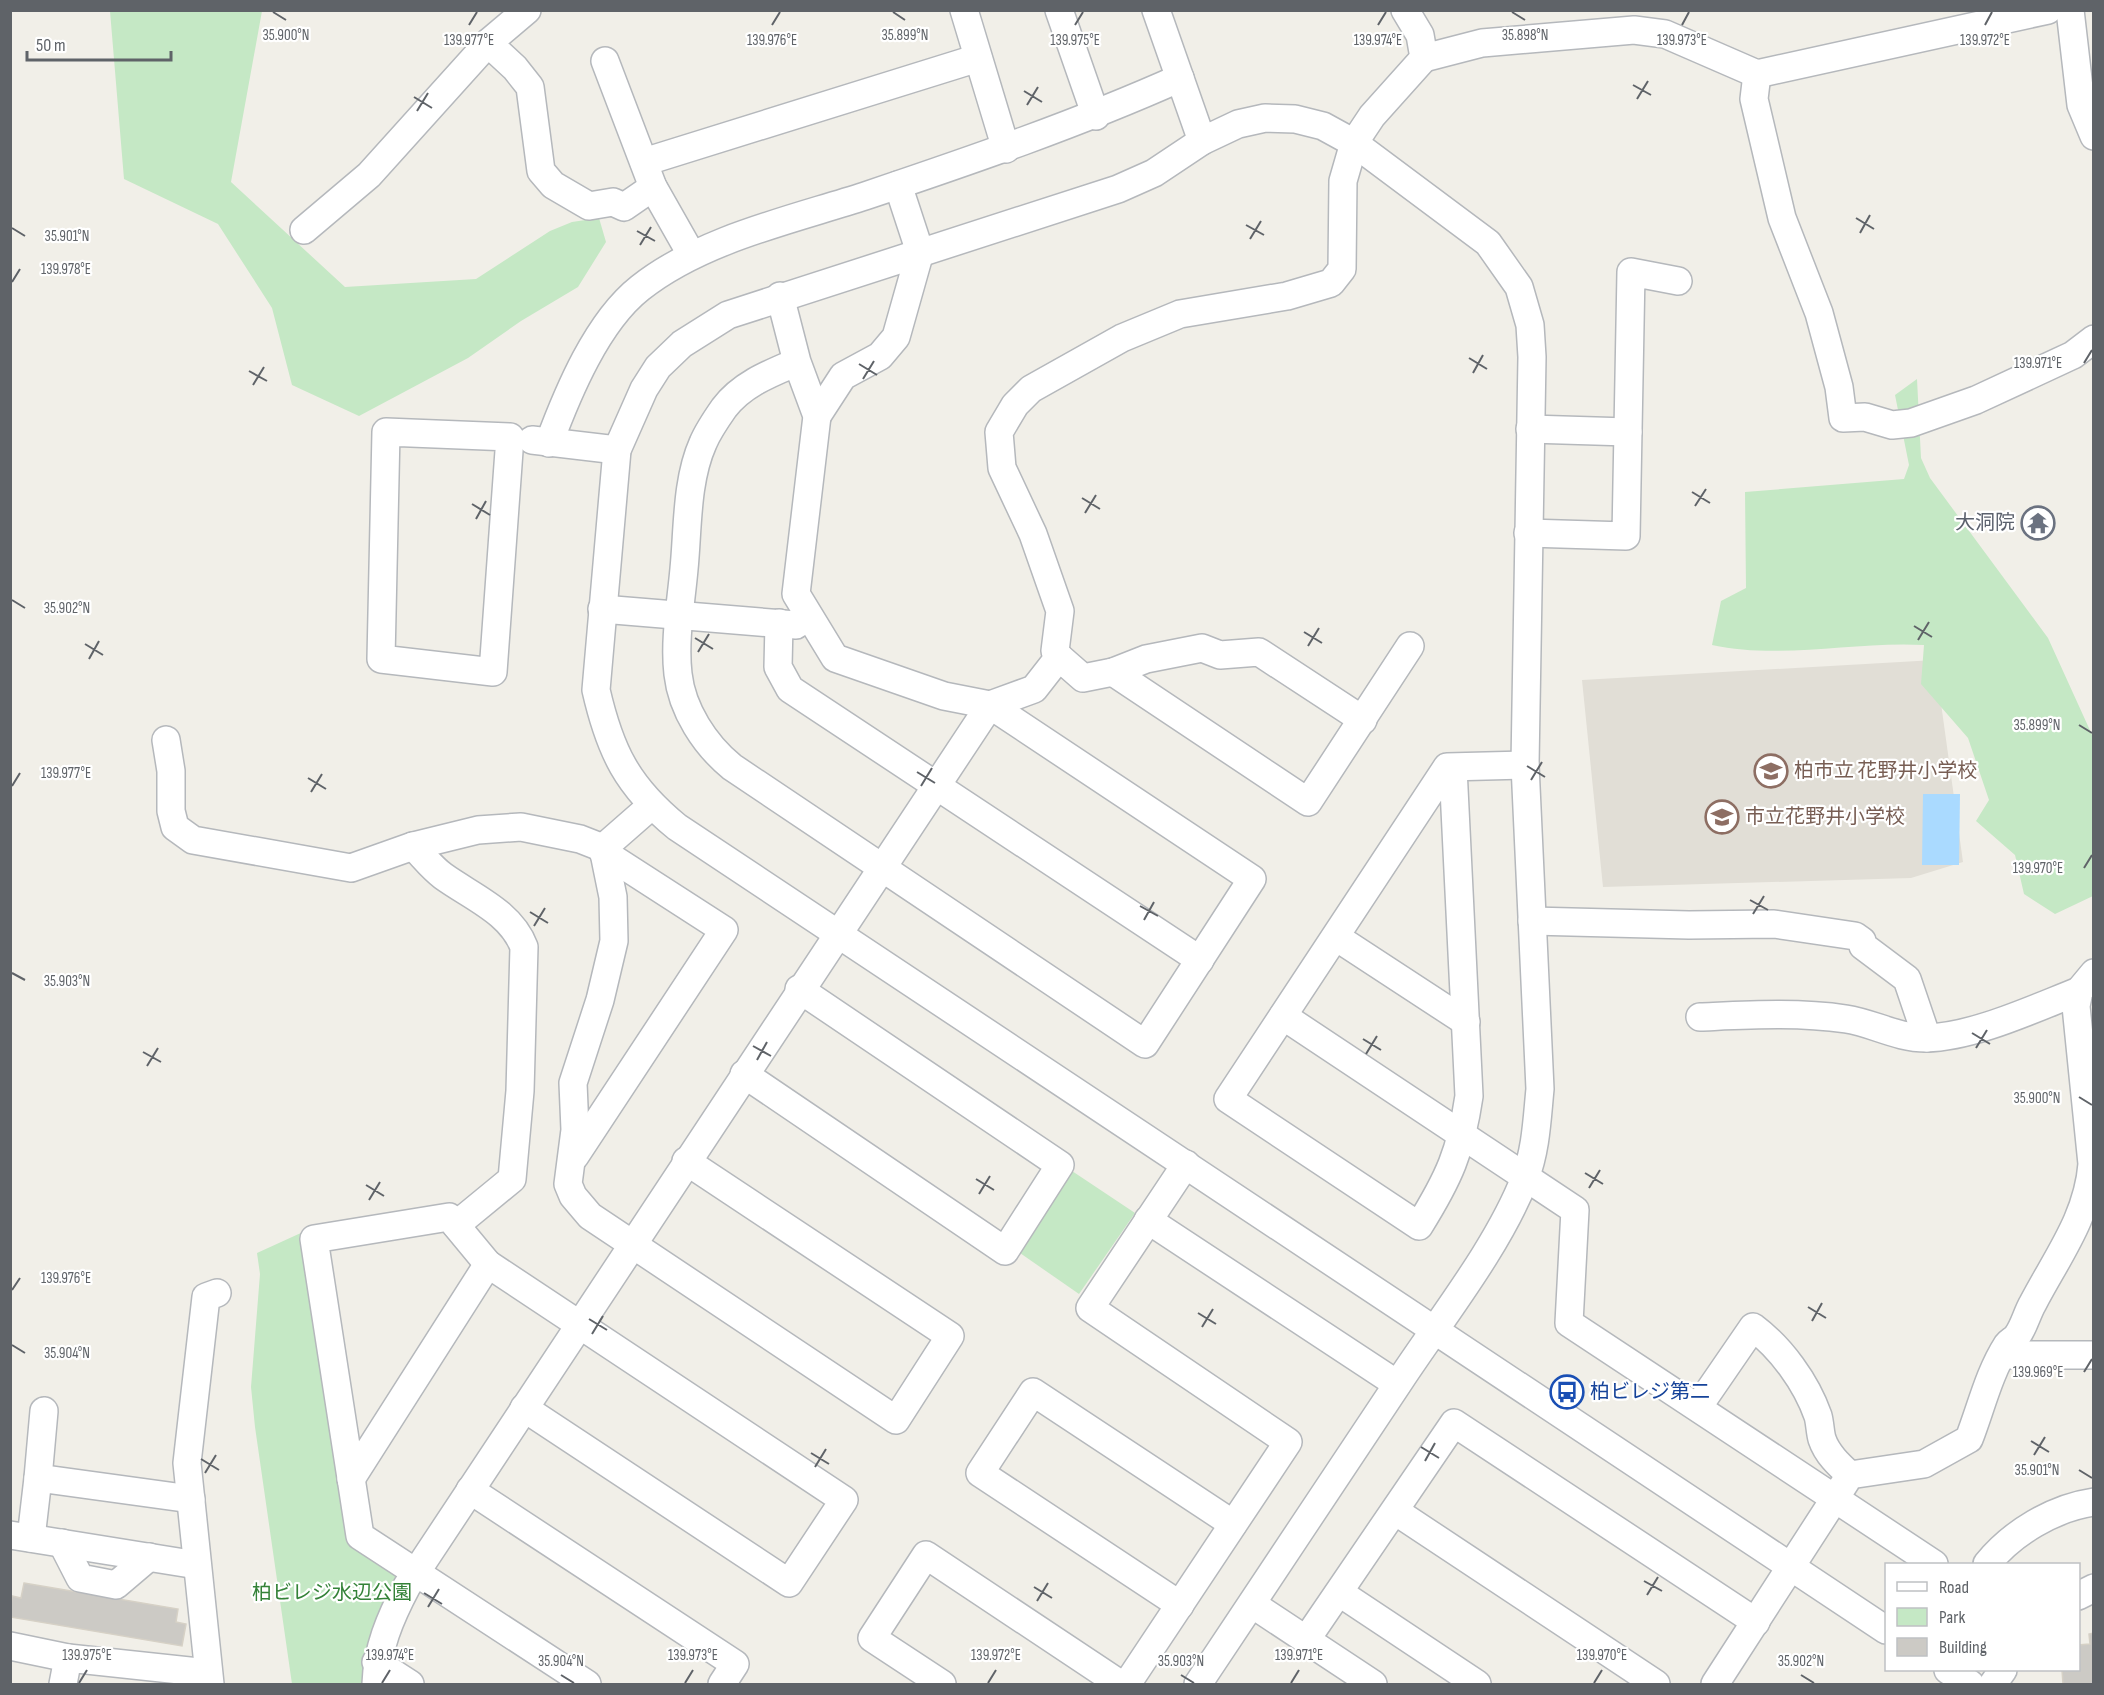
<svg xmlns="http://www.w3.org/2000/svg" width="2104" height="1695" font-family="'Sofia Sans Condensed','Noto Sans JP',sans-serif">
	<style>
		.education { fill: #e1ded6 }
		.green { fill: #c5e8c5 }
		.water { fill: #aadaff }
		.building { fill: #cccac5; stroke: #d6d1c6; stroke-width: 1.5 }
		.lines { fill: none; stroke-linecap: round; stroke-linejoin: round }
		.minor-casing { stroke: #b5b8bc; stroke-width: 30 }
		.minor { stroke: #fff; stroke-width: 27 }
		.ticks { fill: none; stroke: #5f6368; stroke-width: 2 }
		.labels { text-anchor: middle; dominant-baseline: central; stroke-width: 4.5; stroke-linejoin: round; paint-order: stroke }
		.worship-label { font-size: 20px; fill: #5b616d; stroke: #fff; text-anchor: end }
		.education-label { font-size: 20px; fill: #785e54; stroke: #fff; text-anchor: start }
		.transit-label { font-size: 20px; fill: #164399; stroke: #fff; text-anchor: start }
		.park-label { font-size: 20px; fill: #348238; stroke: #fff }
		.ticks-label { font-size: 15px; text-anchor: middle; fill: #5f6368; stroke: #fff; stroke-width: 4.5; stroke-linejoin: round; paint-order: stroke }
	</style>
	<rect width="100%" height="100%" fill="#f1efe8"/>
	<path class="education" d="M1935 660 1963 862 1911 878 1603 887 1582 680Z"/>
	<g class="green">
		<path d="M110 11H262L231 182 345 287 476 279 550 231 572 222 599 218 606 242 578 287 521 321 468 358 359 416 292 385 272 308 218 224 124 179Z"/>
		<path d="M1917 379 1921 458 1930 478 2048 638 2093 737V896L2055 914 2024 894 2015 855 1976 821 1989 800 1968 738 1921 684 1924 645C1854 641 1781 660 1712 645L1721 601 1746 588 1745 492 1904 479 1909 465 1895 395Z"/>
		<path d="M1072 1171 1135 1213 1079 1294 1020 1253Z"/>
		<path d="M303 1232 353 1540 397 1570 399 1579 366 1684H292L255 1427 251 1387 260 1274 257 1253Z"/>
	</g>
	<path class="water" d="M1923 794H1960L1959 865H1922Z"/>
	<g class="building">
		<path d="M24 1583 178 1609 176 1622 186 1624 182 1646 10 1617 12 1596 21 1598Z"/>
		<path d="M2094 1633V1684H2063L2062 1670H2078V1645L2090 1644 2089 1634Z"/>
	</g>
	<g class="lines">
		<g class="minor-casing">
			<g id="minor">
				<path d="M964 10 1006 149"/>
				<path d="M1059 10 1096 116"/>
				<path d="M1156 10 1202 141"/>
				<path d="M2070 10 2081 105 2094 136"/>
				<path d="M488 43 515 68 530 87 541 171 553 185 589 206 613 202 624 207 653 187"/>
				<path d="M1424 58 1482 43 1634 30 1665 34 1757 74 2048 10"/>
				<path d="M605 61 653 187 691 254"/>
				<path d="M1757 74 1754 99 1782 218 1819 313 1839 387 1843 418 1865 417 1892 425 1911 423 1976 400 2073 355 2094 339"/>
				<path d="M644 162 978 58"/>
				<path d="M304 230 369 175 488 43 527 10"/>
				<path d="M780 296 797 362 817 416 796 594 835 658 944 696 990 705 1252 879 1145 1044 732 767C705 745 682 710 678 674 674 640 681 603 684 569 688 529 686 481 703 443 708 431 717 418 724 408 742 384 771 373 797 362"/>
				<path d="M817 416 843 376 880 356 896 337 920 252 898 185"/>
				<path d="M1530 429 1628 432"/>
				<path d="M386 432 510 437 493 672 381 659Z"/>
				<path d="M532 440 617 450"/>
				<path d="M549 443C568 392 597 322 640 288 702 239 791 220 865 196 972 160 1077 124 1180 78"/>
				<path d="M1528 533 1626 536 1631 272 1678 281"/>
				<path d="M602 609 796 625"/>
				<path d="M779 623 778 667 790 689 1200 960"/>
				<path d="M1113 672 1308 802 1410 646"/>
				<path d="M1363 720 1259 652 1220 655 1202 648 1146 659 1113 672 1083 678 1059 657 1055 651 1060 611 1033 534 1002 468 999 432 1015 405 1031 389 1122 338 1180 314 1287 296 1331 283 1342 269 1343 181 1354 143 1372 116 1424 58 1420 35 1405 10"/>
				<path d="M166 740 171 771V811L175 827 193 840 351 868 413 846 478 830 521 827 580 839 603 848"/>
				<path d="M1453 768 1469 1096C1461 1151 1449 1178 1419 1226L1228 1099 1447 767 1525 765"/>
				<path d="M413 846C423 856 432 868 443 876 472 897 511 912 524 947L520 1091 512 1179 456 1225"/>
				<path d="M603 848 613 897 614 941 600 1000 573 1083 575 1130 568 1184 573 1196 590 1216 896 1420 950 1336 686 1161"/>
				<path d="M603 848 651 806"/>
				<path d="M1532 921 1689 925 1774 924 1855 936 1862 941 1863 946 1907 979 1927 1038"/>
				<path d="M1336 937 1466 1022"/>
				<path d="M1283 1016 1575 1210 1569 1323 1934 1564"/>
				<path d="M1700 1017C1749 1015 1797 1012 1846 1019 1873 1023 1897 1038 1926 1038 1974 1037 2035 1008 2079 991"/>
				<path d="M744 1074 1005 1251 1060 1165 799 989"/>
				<path d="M575 1156 724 930 603 852"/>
				<path d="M1148 1220 1397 1384"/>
				<path d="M2002 1355H2094"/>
				<path d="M1698 1407 1753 1327C1781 1348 1806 1382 1818 1416 1820 1423 1820 1432 1822 1439 1827 1454 1839 1465 1850 1475"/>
				<path d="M524 1408 789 1583 844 1500 488 1264 449 1217 314 1239 360 1536 587 1684"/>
				<path d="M38 1478 44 1411"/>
				<path d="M351 1479 488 1264"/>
				<path d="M470 1490 735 1664 722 1684"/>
				<path d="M1395 1511 1656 1684"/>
				<path d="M10 1535 197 1565"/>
				<path d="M31 1538 38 1478 191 1499"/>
				<path d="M62 1543 80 1578 116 1585 149 1557"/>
				<path d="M1987 1564C2012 1533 2053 1508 2094 1502"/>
				<path d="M1340 1593 1477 1684"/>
				<path d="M2078 1596 2094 1588"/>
				<path d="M1252 1604 1373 1684"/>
				<path d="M1180 1605 980 1473 1033 1392 1233 1524"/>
				<path d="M1306 1640 1454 1423 1756 1622"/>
				<path d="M10 1646 68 1658"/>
				<path d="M376 1662 410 1684"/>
				<path d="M1948 1670 1970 1684"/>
				<path d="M63 1684 68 1658 208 1673"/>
				<path d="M210 1684 187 1463 206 1297 217 1293"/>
				<path d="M376 1684C377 1649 390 1618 407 1586L990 705 1034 689 1059 657"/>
				<path d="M942 1684 872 1638 926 1555 1120 1684"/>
				<path d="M1127 1684 1288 1442 1090 1308 1186 1164"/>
				<path d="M1198 1684C1266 1583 1333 1480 1401 1379 1442 1317 1498 1247 1525 1178 1536 1150 1537 1119 1540 1089L1525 765 1532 357 1530 325 1519 287 1488 243 1354 143 1323 126 1295 119 1265 118 1238 124 1202 141 1154 173 1118 189 728 315 682 344 658 367 644 389 617 450 596 690C610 751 627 786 677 827 1080 1094 1481 1365 1886 1630"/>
				<path d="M1715 1684 1850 1475 1924 1464 1969 1439C1981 1408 1989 1373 2007 1345 2010 1341 2014 1340 2017 1336 2024 1327 2027 1313 2033 1303 2057 1257 2088 1217 2092 1164L2076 1006 2079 991 2094 973"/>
				<path d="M1993 1684 2003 1670"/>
			</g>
		</g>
		<use href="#minor" class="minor"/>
	</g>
	<path class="ticks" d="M273 12 286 20M893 12 905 20M1512 12 1525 20M469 25 477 12M772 25 780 12M1075 25 1083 12M1378 25 1386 12M1682 25 1689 12M1985 25 1992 12M1633 85 1651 95M1024 91 1042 102M414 97 432 108M1637 99 1648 81M1027 105 1038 87M417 111 428 93M1856 218 1874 229M1246 225 1264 235M12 228 25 236M637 231 655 241M1860 233 1870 215M1250 239 1261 221M640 245 651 227M12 282 20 269M1469 358 1487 369M2084 363 2092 350M859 364 877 375M249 371 267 381M1473 373 1483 355M863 379 874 361M253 385 264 367M1692 492 1710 503M1082 498 1100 509M472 504 490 515M1695 506 1706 489M1085 513 1096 495M476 519 486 501M12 600 25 608M1914 626 1932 637M1304 632 1322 643M695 638 713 649M1918 640 1929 622M85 644 103 655M1308 646 1319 628M698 652 709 634M89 659 99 641M2079 725 2092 733M1527 766 1545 777M917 772 935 783M308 778 326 789M1531 780 1542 762M12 786 20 773M921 786 932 768M311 792 322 774M2084 868 2092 855M1750 900 1768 910M1140 906 1158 916M530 912 548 923M1753 914 1764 896M1144 920 1154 902M534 926 545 908M12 973 25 980M1972 1033 1990 1044M1363 1039 1381 1050M753 1046 771 1056M1976 1048 1987 1030M143 1052 161 1062M1366 1054 1377 1036M757 1060 767 1042M147 1066 158 1048M2079 1097 2092 1105M1585 1173 1603 1184M976 1179 994 1190M366 1185 384 1196M1589 1188 1600 1170M979 1194 990 1176M369 1200 380 1182M12 1290 20 1278M1808 1307 1826 1318M1198 1313 1216 1324M589 1319 607 1330M1812 1321 1822 1303M1202 1327 1213 1309M592 1334 603 1316M12 1345 25 1353M2084 1372 2092 1359M2031 1441 2049 1452M1421 1447 1439 1458M811 1453 829 1464M2034 1455 2045 1437M201 1459 219 1470M1425 1461 1435 1443M815 1467 826 1449M2079 1470 2092 1478M205 1473 216 1455M1644 1581 1662 1591M1034 1587 1052 1598M424 1593 442 1604M1647 1595 1658 1577M1037 1601 1048 1583M428 1607 439 1589M561 1675 574 1683M1181 1675 1194 1683M1801 1675 1814 1683M79 1683 87 1670M382 1683 390 1670M685 1683 693 1670M988 1683 996 1670M1291 1683 1299 1670M1594 1683 1602 1670"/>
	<defs>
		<g id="temple-ring" transform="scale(1.725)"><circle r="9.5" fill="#fff" stroke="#6b7280" stroke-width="1.5"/><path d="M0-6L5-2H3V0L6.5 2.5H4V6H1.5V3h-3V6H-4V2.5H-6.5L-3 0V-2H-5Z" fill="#6b7280"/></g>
		<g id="school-ring" transform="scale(1.725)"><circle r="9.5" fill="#fff" stroke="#8d6e63" stroke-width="1.5"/><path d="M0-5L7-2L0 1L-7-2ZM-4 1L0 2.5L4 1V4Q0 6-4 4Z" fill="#8d6e63"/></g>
		<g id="bus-ring" transform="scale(1.725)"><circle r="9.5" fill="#fff" stroke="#1a4fb4" stroke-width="1.5"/><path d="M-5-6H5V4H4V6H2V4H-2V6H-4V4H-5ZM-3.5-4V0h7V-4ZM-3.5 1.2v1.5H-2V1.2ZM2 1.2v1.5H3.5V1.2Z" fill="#1a4fb4"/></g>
	</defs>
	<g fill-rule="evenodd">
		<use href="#temple-ring" x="2038" y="523"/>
		<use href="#school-ring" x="1771" y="771"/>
		<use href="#school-ring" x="1722" y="817"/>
		<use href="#bus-ring" x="1567" y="1392"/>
	</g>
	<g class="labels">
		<g class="worship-label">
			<text x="2015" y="523">大洞院</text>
		</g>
		<g class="education-label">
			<text x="1794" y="771">柏市立 花野井小学校</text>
			<text x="1745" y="817">市立花野井小学校</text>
		</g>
		<g class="transit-label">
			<text x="1590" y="1392">柏ビレジ第二</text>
		</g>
		<g class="park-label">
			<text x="332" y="1593">柏ビレジ水辺公園</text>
		</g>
	</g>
	<g class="ticks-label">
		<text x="286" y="40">35.900°N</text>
		<text x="905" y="40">35.899°N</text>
		<text x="1525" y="40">35.898°N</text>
		<text x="469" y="45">139.977°E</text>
		<text x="772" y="45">139.976°E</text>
		<text x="1075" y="45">139.975°E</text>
		<text x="1378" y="45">139.974°E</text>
		<text x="1682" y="45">139.973°E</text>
		<text x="1985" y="45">139.972°E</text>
		<text x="67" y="241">35.901°N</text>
		<text x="66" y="274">139.978°E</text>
		<text x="2038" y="368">139.971°E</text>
		<text x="67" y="613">35.902°N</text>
		<text x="2037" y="730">35.899°N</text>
		<text x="66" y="778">139.977°E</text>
		<text x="2038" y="873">139.970°E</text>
		<text x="67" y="986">35.903°N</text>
		<text x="2037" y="1103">35.900°N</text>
		<text x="66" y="1283">139.976°E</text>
		<text x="67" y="1358">35.904°N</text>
		<text x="2038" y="1377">139.969°E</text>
		<text x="2037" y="1475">35.901°N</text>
		<text x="87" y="1660">139.975°E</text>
		<text x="390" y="1660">139.974°E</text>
		<text x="693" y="1660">139.973°E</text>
		<text x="996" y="1660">139.972°E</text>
		<text x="1299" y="1660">139.971°E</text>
		<text x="1602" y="1660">139.970°E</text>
		<text x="561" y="1666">35.904°N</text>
		<text x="1181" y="1666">35.903°N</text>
		<text x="1801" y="1666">35.902°N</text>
	</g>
	<rect width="2104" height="1695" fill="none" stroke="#5f6368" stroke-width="24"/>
	<rect x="1885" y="1563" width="195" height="108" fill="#ffffff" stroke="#bfc1c3" stroke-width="1.5"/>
	<rect x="1897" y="1582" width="30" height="9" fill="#ffffff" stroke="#bfc1c3" stroke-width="1.5"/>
	<text x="1939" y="1593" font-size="18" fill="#5f6368">Road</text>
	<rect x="1897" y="1608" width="30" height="18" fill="#c5e8c5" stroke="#bfc1c3" stroke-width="1.5"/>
	<text x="1939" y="1623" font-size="18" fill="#5f6368">Park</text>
	<rect x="1897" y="1638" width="30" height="18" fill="#cccac5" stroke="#bfc1c3" stroke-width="1.5"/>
	<text x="1939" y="1653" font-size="18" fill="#5f6368">Building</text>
	<path d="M27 51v9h144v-9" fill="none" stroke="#5f6368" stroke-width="3"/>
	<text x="36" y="51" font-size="18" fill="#5f6368" stroke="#ffffff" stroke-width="4.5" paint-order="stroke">50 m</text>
</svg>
